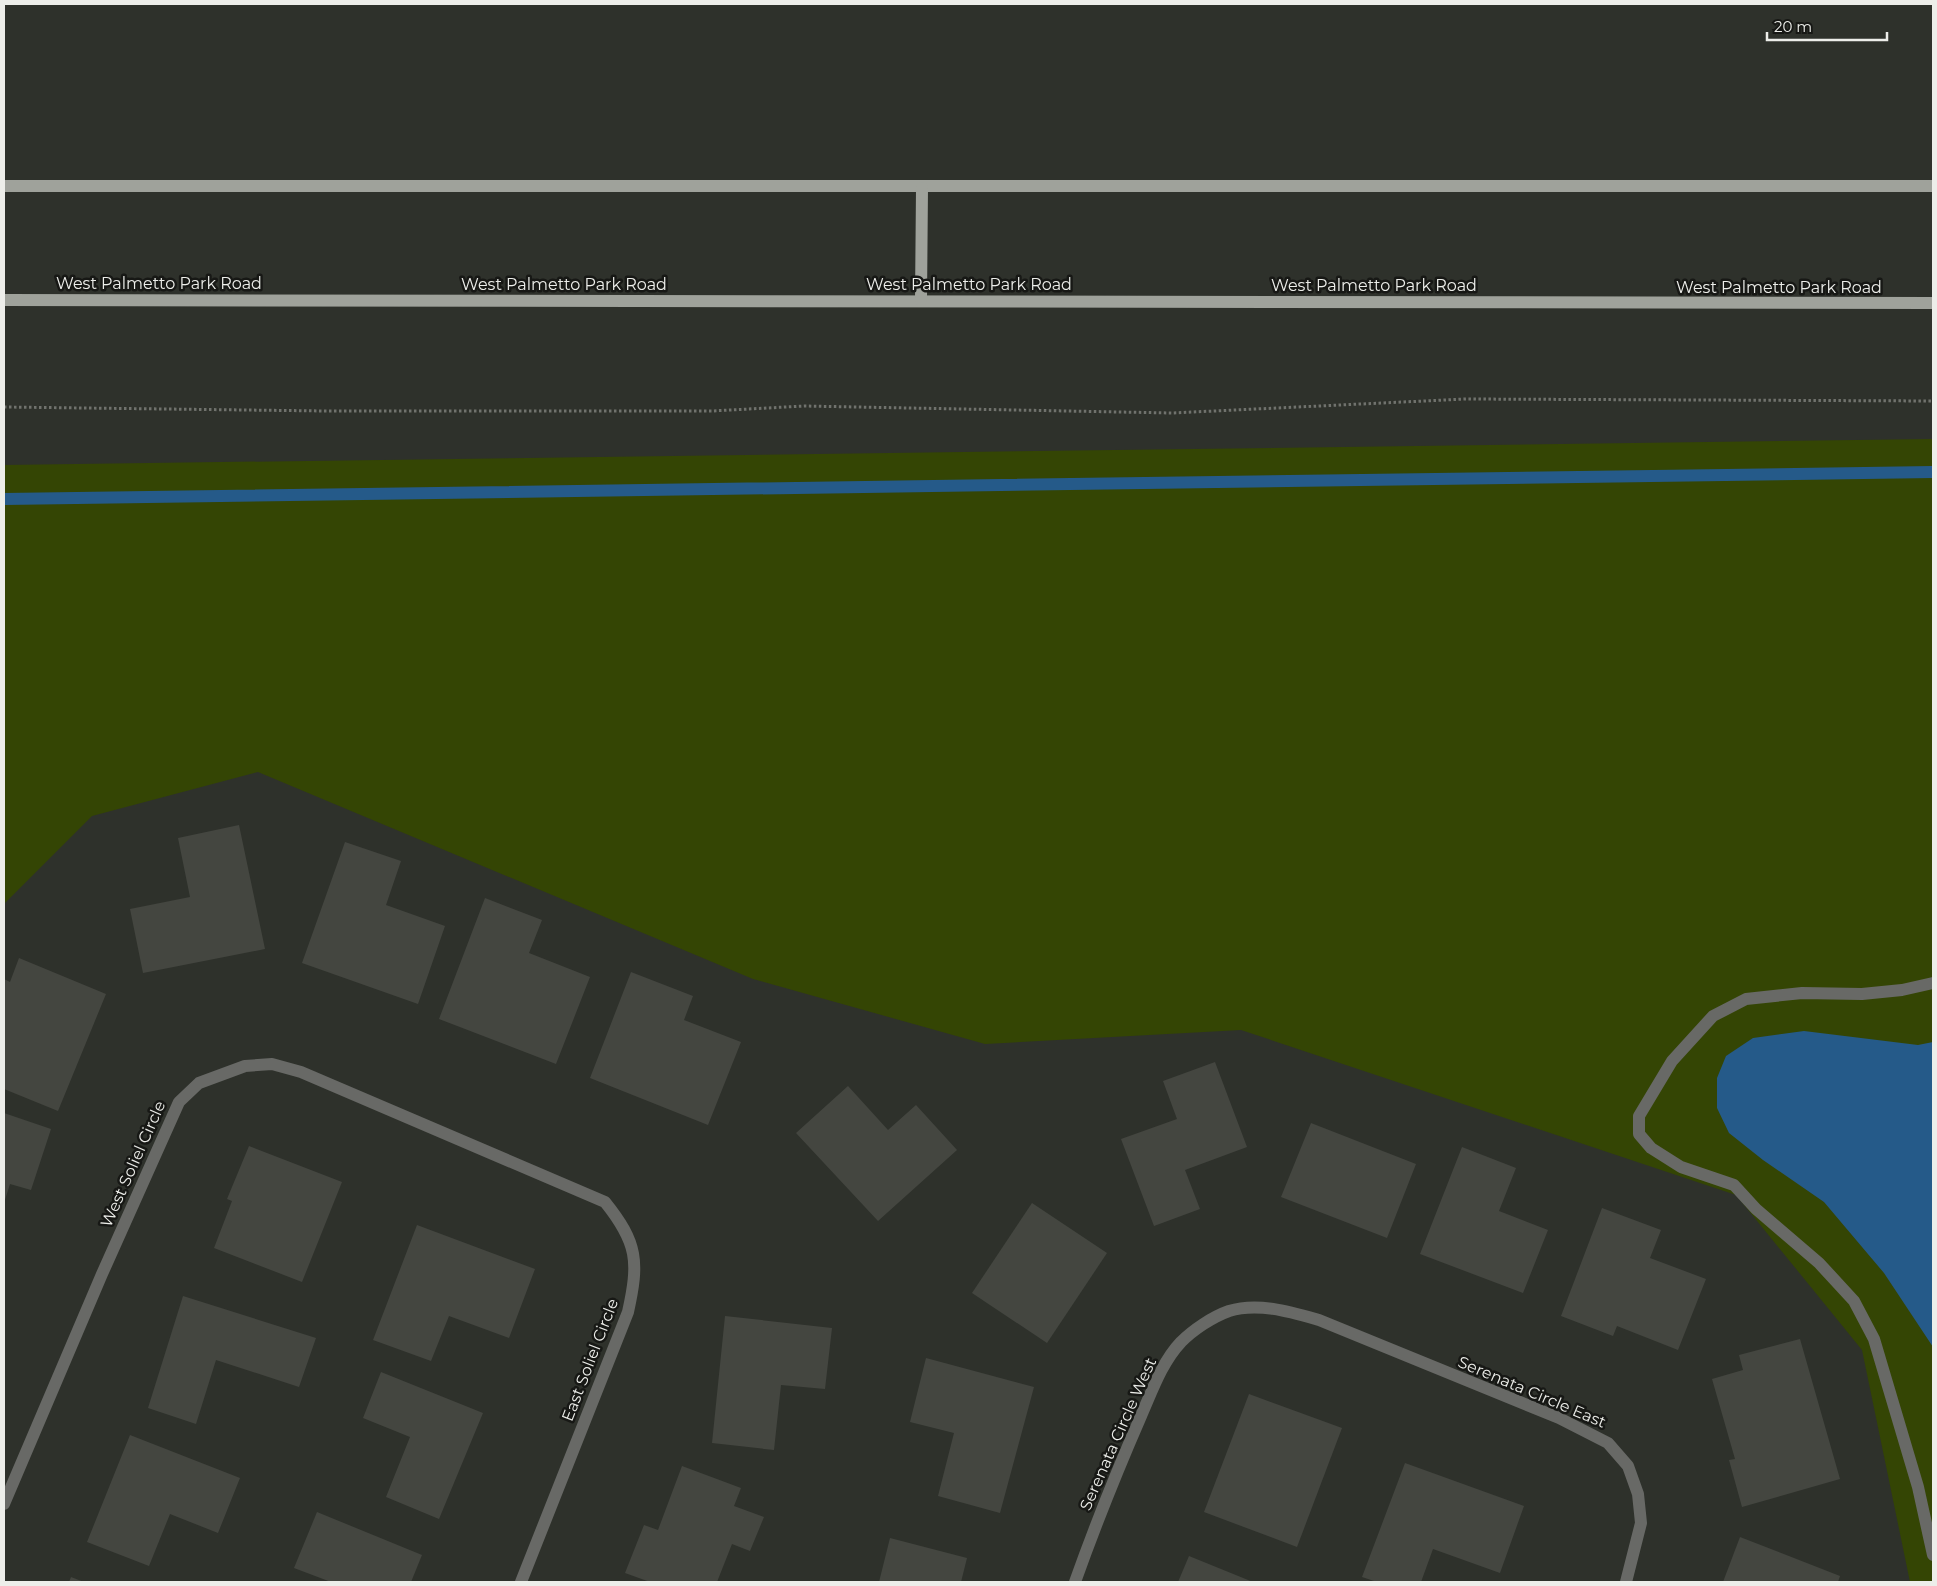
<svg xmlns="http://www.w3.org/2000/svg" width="1937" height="1586" font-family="Montserrat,sans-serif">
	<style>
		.green { fill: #344504 }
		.water { fill: #255a89 }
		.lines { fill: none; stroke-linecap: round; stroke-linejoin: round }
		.stream { stroke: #255a89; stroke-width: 12 }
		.building { fill: #444640 }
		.path { stroke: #70726d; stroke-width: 3; stroke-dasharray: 2.5 2.5; stroke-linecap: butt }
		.lane { stroke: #686966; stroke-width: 12 }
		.street { stroke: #686966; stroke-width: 12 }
		.primary { stroke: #9fa29b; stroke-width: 12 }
		.labels { text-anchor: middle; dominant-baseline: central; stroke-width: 5; stroke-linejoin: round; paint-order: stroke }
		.street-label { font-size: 16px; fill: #edeeea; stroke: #171815 }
	</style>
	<rect width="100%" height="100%" fill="#2e312b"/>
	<path class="green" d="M1933 439V1582H1910L1862 1350 1736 1195 1241 1030 985 1044 753 979 258 772 92 816 4 904V465Z"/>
	<path class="water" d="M1804 1031 1918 1045 1933 1042V1347L1884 1273 1824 1202 1763 1160 1729 1133 1717 1108V1078L1726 1056 1753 1038Z"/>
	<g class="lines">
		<path class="stream" d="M4 499 1933 472"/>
	</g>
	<g class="building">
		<path d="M239 825 265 949 143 973 130 909 190 897 178 838Z"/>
		<path d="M345 842 401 861 386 905 445 926 418 1004 302 963Z"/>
		<path d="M485 898 542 920 529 953 590 977 556 1064 439 1019Z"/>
		<path d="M19 958 106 994 58 1111 4 1089V979L10 982Z"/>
		<path d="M631 972 693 996 684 1020 741 1042 708 1125 590 1078Z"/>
		<path d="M1215 1062 1247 1147 1185 1170 1200 1209 1154 1226 1121 1139 1177 1119 1163 1081Z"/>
		<path d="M848 1086 888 1130 916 1105 957 1150 878 1221 796 1133Z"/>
		<path d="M4 1113 51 1129 31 1190 10 1184 4 1203Z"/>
		<path d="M1311 1123 1416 1164 1387 1238 1281 1197Z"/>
		<path d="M249 1146 342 1182 302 1282 214 1248 232 1201 227 1199Z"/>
		<path d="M1462 1147 1516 1168 1499 1211 1548 1230 1523 1293 1420 1254Z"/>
		<path d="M1032 1203 1107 1253 1047 1343 972 1293Z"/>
		<path d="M1602 1208 1661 1230 1650 1258 1706 1279 1678 1350 1617 1326 1613 1336 1561 1316Z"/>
		<path d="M417 1225 535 1269 509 1338 449 1316 431 1361 373 1340Z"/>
		<path d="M183 1296 316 1338 299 1387 216 1360 196 1424 148 1408Z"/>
		<path d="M725 1316 832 1328 825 1389 781 1385 774 1450 712 1443Z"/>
		<path d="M1800 1339 1840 1479 1742 1507 1729 1460 1735 1459 1712 1379 1743 1370 1739 1355Z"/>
		<path d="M926 1358 1034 1387 1000 1513 938 1496 954 1433 910 1422Z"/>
		<path d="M381 1372 483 1413 439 1519 386 1497 410 1437 363 1418Z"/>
		<path d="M1249 1394 1342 1428 1297 1547 1204 1512Z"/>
		<path d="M130 1435 240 1478 218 1533 170 1514 149 1566 87 1542Z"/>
		<path d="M1405 1463 1524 1506 1500 1573 1433 1549 1421 1582H1377L1362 1577Z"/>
		<path d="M682 1466 741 1488 734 1506 764 1517 750 1551 732 1544 717 1582H650L625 1573 644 1525 658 1530Z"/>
		<path d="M317 1512 422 1555 411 1582H331L294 1568Z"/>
		<path d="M1740 1537 1840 1576 1838 1582H1723Z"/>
		<path d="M890 1538 967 1558 961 1582H879Z"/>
		<path d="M1189 1556 1253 1582H1178Z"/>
		<path d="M71 1577 84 1582H69Z"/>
	</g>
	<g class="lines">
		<path class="path" d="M4 407 324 411H712L804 406 1172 413 1466 399 1933 401"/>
		<path class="lane" d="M1933 983 1902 990 1862 994 1802 993 1746 999 1713 1016 1672 1061 1639 1116V1134L1651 1148 1681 1167 1734 1185 1756 1209 1819 1263 1854 1301 1874 1339 1918 1487 1933 1555"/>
		<g class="street">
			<path d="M4 1504 102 1274 179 1102 199 1083 245 1066 272 1064 301 1072 605 1202C638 1243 639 1262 628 1312L521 1582"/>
			<path d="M1075 1582C1095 1526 1117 1471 1141 1416 1152 1391 1162 1362 1181 1342 1193 1330 1212 1317 1229 1311 1258 1302 1291 1312 1319 1320L1559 1418 1608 1443 1628 1466 1638 1494 1641 1523 1626 1582"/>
		</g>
		<g class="primary">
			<path d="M4 186H1933"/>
			<path d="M4 300 1933 303"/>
			<path d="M921 300 922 188"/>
		</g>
	</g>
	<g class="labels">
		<g class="street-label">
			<text x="159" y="283">West Palmetto Park Road</text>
			<text x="564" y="284">West Palmetto Park Road</text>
			<text x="969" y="284">West Palmetto Park Road</text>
			<text x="1374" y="285">West Palmetto Park Road</text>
			<text x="1779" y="287">West Palmetto Park Road</text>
			<text transform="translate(133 1164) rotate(-66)">West Soliel Circle</text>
			<text transform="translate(590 1360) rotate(-69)">East Soliel Circle</text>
			<text transform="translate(1532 1392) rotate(23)">Serenata Circle East</text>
			<text transform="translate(1118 1434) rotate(-66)">Serenata Circle West</text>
		</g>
	</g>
	<rect width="1937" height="1586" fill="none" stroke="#edeeea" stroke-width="10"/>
	<path d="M1767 32v8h120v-8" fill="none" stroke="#edeeea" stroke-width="2.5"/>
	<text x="1774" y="32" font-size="15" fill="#edeeea" stroke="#171815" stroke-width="4" paint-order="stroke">20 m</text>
</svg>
